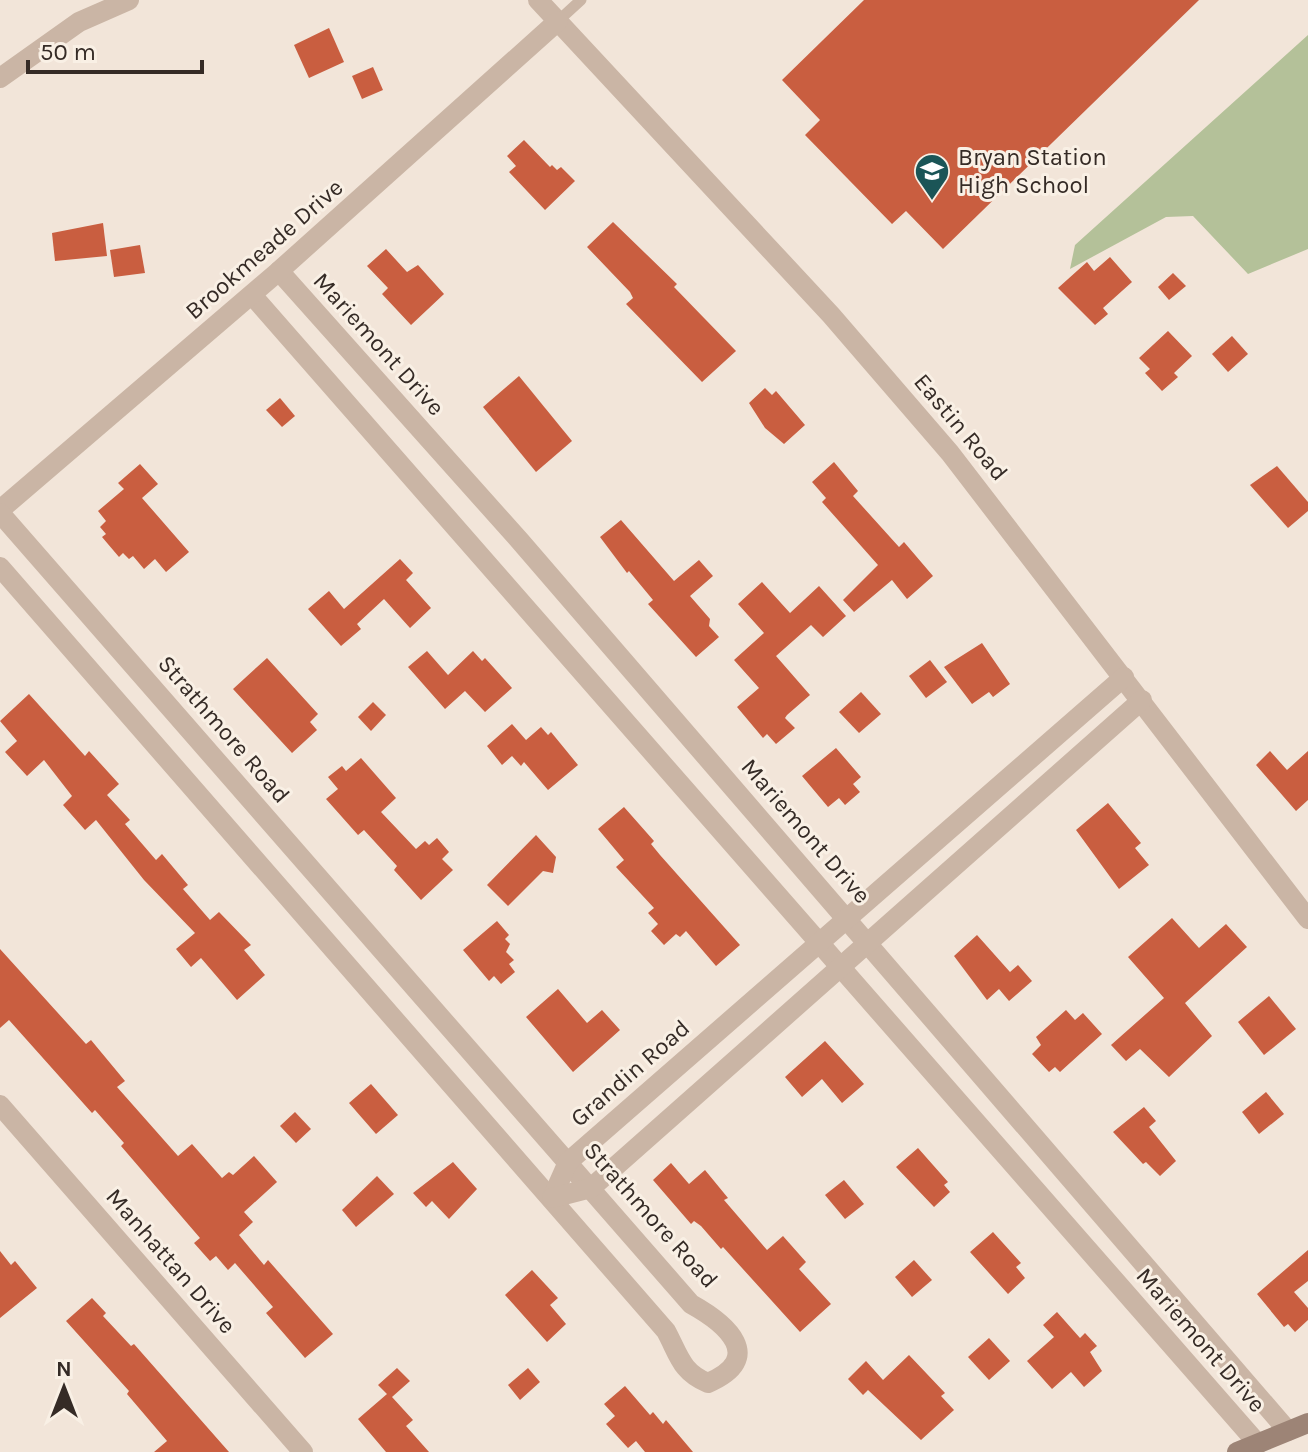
<svg xmlns="http://www.w3.org/2000/svg" width="1308" height="1452" font-family="Karla,sans-serif">
	<style>
		.green { fill: #b4c199 }
		.building { fill: #c95e40 }
		.lines { fill: none; stroke-linecap: round; stroke-linejoin: round }
		.lane { stroke: #cab5a5; stroke-width: 11 }
		.street { stroke: #cab5a5; stroke-width: 20 }
		.secondary { stroke: #9d8476; stroke-width: 20 }
		.labels { text-anchor: middle; dominant-baseline: central; stroke-width: 6; stroke-linejoin: round; paint-order: stroke }
		.poi-label { font-size: 24px; fill: #352b26; stroke: #f9f0e5; text-anchor: start }
		.street-label { font-size: 24px; fill: #352b26; stroke: #f9f0e5 }
	</style>
	<rect width="100%" height="100%" fill="#f2e5d9"/>
	<path class="green" d="M1308 35V249L1248 274 1193 216 1166 217 1070 269 1075 245Z"/>
	<g class="building">
		<path d="M864 0H1199L943 249 906 211 892 224 805 135 820 120 782 80Z"/>
		<path d="M329 28 344 62 309 78 294 45Z"/>
		<path d="M373 67 383 90 362 99 352 76Z"/>
		<path d="M524 140 550 167 552 165 557 170 561 167 575 181 545 210 509 172 516 166 507 156Z"/>
		<path d="M613 222 677 284 674 287 736 351 702 382 626 304 633 298 630 292 587 247Z"/>
		<path d="M103 223 107 256 55 261 52 233Z"/>
		<path d="M140 245 145 273 114 277 110 250Z"/>
		<path d="M386 249 407 272 418 265 444 294 411 325 382 294 388 288 367 266Z"/>
		<path d="M1110 257 1132 282 1103 308 1108 314 1095 325 1058 288 1087 262 1094 271Z"/>
		<path d="M1173 273 1186 286 1169 300 1158 287Z"/>
		<path d="M1168 331 1192 356 1174 373 1178 377 1162 391 1145 373 1150 369 1139 358Z"/>
		<path d="M1232 336 1248 354 1228 372 1212 354Z"/>
		<path d="M519 376 572 441 536 472 483 407Z"/>
		<path d="M765 388 772 395 776 391 805 425 784 444 765 428 749 403Z"/>
		<path d="M280 398 295 416 282 427 266 410Z"/>
		<path d="M834 462 858 491 853 496 899 547 904 542 933 576 907 599 892 580 854 612 843 600 878 565 822 502 826 498 812 482Z"/>
		<path d="M140 464 158 484 142 498 189 552 166 572 155 559 144 569 133 556 129 559 123 553 119 557 102 537 106 534 100 527 106 521 98 511 124 489 118 483Z"/>
		<path d="M1277 466 1308 502V511L1288 528 1250 485Z"/>
		<path d="M621 520 674 581 699 560 713 576 690 596 710 619 709 626 719 637 696 657 648 604 653 600 629 571 627 573 600 537Z"/>
		<path d="M400 559 413 573 406 580 431 608 410 628 384 599 357 624 361 629 341 646 308 609 329 591 344 609Z"/>
		<path d="M762 582 790 613 819 586 846 616 823 637 811 625 776 656 810 695 787 715 785 718 795 728 776 744 767 734 763 738 737 707 759 688 734 660 764 633 738 604Z"/>
		<path d="M982 643 1010 684 993 697 989 692 972 704 944 667Z"/>
		<path d="M427 651 448 675 473 651 482 661 485 658 512 688 485 712 465 691 445 709 408 667Z"/>
		<path d="M267 658 318 714 310 722 317 730 292 753 233 689Z"/>
		<path d="M930 660 947 682 926 698 909 676Z"/>
		<path d="M861 692 881 714 859 733 839 712Z"/>
		<path d="M29 694 85 756 89 751 119 784 107 795 130 820 125 824 156 860 162 854 188 885 183 889 210 920 219 912 251 945 244 950 265 975 237 1000 201 958 191 967 176 949 195 933 144 880 96 820 85 830 63 805 72 796 44 760 27 776 5 752 17 741 0 721Z"/>
		<path d="M373 702 386 715 371 731 358 717Z"/>
		<path d="M512 724 526 740 541 727 548 735 551 732 578 765 548 790 524 762 521 766 512 756 502 765 487 746Z"/>
		<path d="M836 748 861 777 853 784 860 792 845 805 839 798 828 807 802 776Z"/>
		<path d="M1270 751 1287 770 1308 751V800L1296 811 1256 765Z"/>
		<path d="M361 758 396 798 381 812 416 849 425 841 429 845 437 838 449 852 442 859 453 870 421 900 394 870 397 866 364 830 358 835 326 799 338 789 328 777 342 766 346 771Z"/>
		<path d="M1108 803 1141 843 1135 848 1149 865 1119 889 1076 830Z"/>
		<path d="M624 807 654 841 651 844 660 855 740 945 716 966 686 931 680 937 676 934 664 945 651 931 658 924 648 913 654 908 616 867 624 860 598 829Z"/>
		<path d="M536 835 556 857 553 873 543 871 508 906 487 885Z"/>
		<path d="M1172 918 1199 948 1226 924 1247 947 1185 1003 1212 1036 1169 1077 1140 1049 1126 1061 1111 1045 1164 998 1128 957Z"/>
		<path d="M497 921 509 935 505 939 510 944 506 952 514 960 509 964 515 972 501 984 494 976 489 981 463 950Z"/>
		<path d="M977 935 1010 972 1018 965 1032 981 1009 1001 999 989 987 1000 954 956Z"/>
		<path d="M0 949 86 1044 91 1040 125 1081 117 1087 178 1156 192 1144 222 1178 229 1172 233 1175 254 1156 277 1182 244 1212 253 1222 239 1235 264 1265 268 1260 333 1334 305 1358 266 1313 273 1307 235 1263 228 1270 216 1256 210 1261 194 1243 200 1238 121 1146 124 1143 95 1110 92 1113 9 1020 0 1028Z"/>
		<path d="M558 989 587 1023 602 1010 620 1030 573 1072 526 1017Z"/>
		<path d="M1269 996 1296 1029 1264 1055 1238 1022Z"/>
		<path d="M1066 1010 1075 1020 1083 1013 1102 1034 1060 1072 1055 1067 1049 1072 1032 1054 1041 1045 1036 1037Z"/>
		<path d="M825 1041 864 1084 842 1103 822 1079 802 1097 785 1077Z"/>
		<path d="M371 1084 398 1115 376 1134 349 1103Z"/>
		<path d="M1266 1092 1284 1114 1259 1134 1242 1112Z"/>
		<path d="M1144 1107 1156 1121 1149 1127 1176 1161 1160 1176 1146 1162 1143 1164 1113 1132Z"/>
		<path d="M295 1112 311 1129 296 1143 280 1126Z"/>
		<path d="M918 1148 948 1182 944 1185 950 1192 934 1207 896 1167Z"/>
		<path d="M453 1162 477 1189 449 1219 432 1201 426 1207 413 1193Z"/>
		<path d="M671 1163 689 1184 705 1170 728 1198 724 1200 767 1250 783 1236 806 1262 799 1269 831 1304 800 1332 723 1247 721 1249 701 1226 694 1221 691 1224 653 1180Z"/>
		<path d="M377 1176 394 1194 356 1227 342 1210Z"/>
		<path d="M844 1180 864 1204 845 1219 825 1195Z"/>
		<path d="M993 1232 1021 1263 1016 1267 1025 1278 1008 1294 970 1252Z"/>
		<path d="M1308 1250V1281L1294 1292 1308 1308V1320L1295 1332 1288 1324 1284 1327 1257 1294Z"/>
		<path d="M0 1251 11 1265 15 1261 37 1288 0 1318Z"/>
		<path d="M914 1260 932 1280 912 1297 895 1277Z"/>
		<path d="M532 1270 558 1298 550 1305 566 1324 547 1342 505 1295Z"/>
		<path d="M92 1298 106 1313 103 1316 131 1346 134 1344 229 1452H154L167 1441 127 1394 129 1391 66 1321Z"/>
		<path d="M1057 1312 1080 1338 1085 1333 1097 1346 1090 1352 1102 1371 1084 1387 1071 1372 1052 1389 1027 1361 1054 1337 1043 1325Z"/>
		<path d="M989 1338 1010 1361 989 1380 968 1357Z"/>
		<path d="M909 1355 945 1393 941 1396 954 1410 921 1440 868 1390 863 1395 848 1379 866 1361 883 1380Z"/>
		<path d="M397 1368 410 1381 392 1397 413 1420 406 1426 429 1452H386L358 1419 387 1394 378 1385Z"/>
		<path d="M528 1368 540 1382 520 1400 508 1385Z"/>
		<path d="M625 1386 650 1415 653 1412 663 1424 666 1420 693 1452H645L636 1441 628 1448 606 1424 615 1416 604 1404Z"/>
	</g>
	<g class="lines">
		<path class="lane" d="M558 21 581 0"/>
		<g class="street">
			<path d="M538 0 831 315 950 453 1308 919"/>
			<path d="M0 78 79 22 129 0"/>
			<path d="M279 271 520 541 1288 1431"/>
			<path d="M252 295 1258 1444"/>
			<path d="M0 510 279 271 558 21"/>
			<path d="M0 513 691 1304C727 1324 766 1358 708 1383 681 1372 679 1355 666 1331L0 567"/>
			<path d="M0 1105 303 1452"/>
			<path d="M552 1198 568 1162 1124 677"/>
			<path d="M552 1198 591 1188 1142 700"/>
		</g>
		<path class="secondary" d="M1237 1452 1308 1423"/>
	</g>
	<defs>
		<g id="school-pin" transform="scale(1.8)"><path d="M0 17L-7.5 6A9.5 9.5 0 1 1 7.5 6Z" fill="#1b5557" stroke="#f9f0e5"/><path d="M0-5L7-2L0 1L-7-2ZM-4 1L0 2.5L4 1V4Q0 6-4 4Z" fill="#fff"/></g>
	</defs>
	<g fill-rule="evenodd">
		<use href="#school-pin" x="932" y="171"/>
	</g>
	<g class="labels">
		<g class="poi-label">
			<text x="958" y="157">Bryan Station<tspan x="958" dy="28">High School</tspan></text>
		</g>
		<g class="street-label">
			<text transform="translate(264 249) rotate(-41)">Brookmeade Drive</text>
			<text transform="translate(379 344) rotate(48)">Mariemont Drive</text>
			<text transform="translate(961 427) rotate(50)">Eastin Road</text>
			<text transform="translate(224 729) rotate(49)">Strathmore Road</text>
			<text transform="translate(806 831) rotate(49)">Mariemont Drive</text>
			<text transform="translate(630 1073) rotate(-41)">Grandin Road</text>
			<text transform="translate(651 1215) rotate(48)">Strathmore Road</text>
			<text transform="translate(171 1261) rotate(49)">Manhattan Drive</text>
			<text transform="translate(1201 1340) rotate(49)">Mariemont Drive</text>
		</g>
	</g>
	<g transform="translate(64 1388)" stroke="#f9f0e5" stroke-width="6" paint-order="stroke">
	<path d="M0-6L14 30L0 20L-14 30Z" fill="#352b26"/>
	<text y="-12" font-size="22" font-weight="bold" text-anchor="middle" fill="#352b26">N</text>
	</g>
	<path d="M28 60v12h174v-12" fill="none" stroke="#352b26" stroke-width="4"/>
	<text x="40" y="60" font-size="24" fill="#352b26" stroke="#f9f0e5" stroke-width="6" paint-order="stroke">50 m</text>
</svg>
